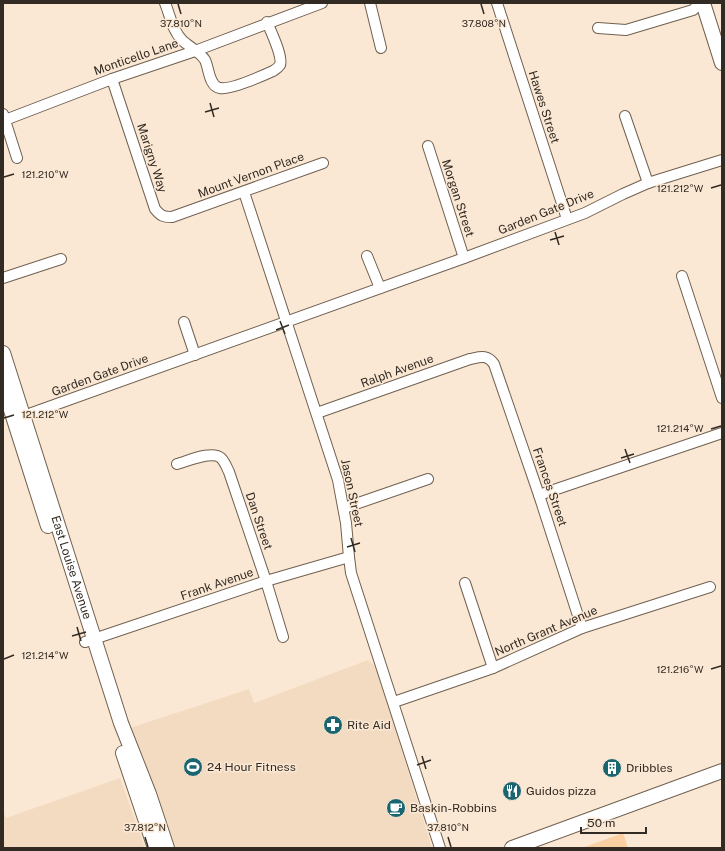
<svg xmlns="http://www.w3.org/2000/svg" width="725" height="851" font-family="'Public Sans',sans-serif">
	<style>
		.built { fill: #f3dbc1 }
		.green { fill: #facfa1 }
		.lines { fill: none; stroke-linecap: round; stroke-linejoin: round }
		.street-casing { stroke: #706050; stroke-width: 12 }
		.secondary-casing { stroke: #706050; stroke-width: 16 }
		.street { stroke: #fff; stroke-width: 10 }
		.secondary { stroke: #fff; stroke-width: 14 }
		.ticks { fill: none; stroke: #322b23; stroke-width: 1.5 }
		.labels { text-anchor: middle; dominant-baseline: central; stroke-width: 3; stroke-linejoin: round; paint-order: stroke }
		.street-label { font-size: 12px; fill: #322b23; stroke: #fbe8d4 }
		.poi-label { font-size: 12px; fill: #322b23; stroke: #fbe8d4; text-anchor: start }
		.ticks-label { font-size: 10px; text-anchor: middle; fill: #322b23; stroke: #fbe8d4; stroke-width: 3; stroke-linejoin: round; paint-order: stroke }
	</style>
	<rect width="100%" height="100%" fill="#fbe8d4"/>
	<g class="built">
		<path d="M368 660 376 667 432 848H169L127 729 249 689 254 703Z"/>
		<path d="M120 778 145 848H3V810L6 818Z"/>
	</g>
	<path class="green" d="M623 833 628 848H582Z"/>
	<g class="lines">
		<g class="street-casing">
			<g id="street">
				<path d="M165 3C170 15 172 30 182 40 188 46 200 52 205 60 209 68 209 87 220 88 231 90 262 76 273 71 276 69 278 68 280 65 283 56 271 32 267 22"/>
				<path d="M370 3 381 48"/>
				<path d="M497 3 567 219"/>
				<path d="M598 28 626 30 693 10 700 3"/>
				<path d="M112 79 155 209C161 216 163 217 172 217L323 163"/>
				<path d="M3 114 17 158"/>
				<path d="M625 116 648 183"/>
				<path d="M5 120 112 79 195 51 322 3"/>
				<path d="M428 146 464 258"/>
				<path d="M244 192 338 480 346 523 349 557 351 573 440 848"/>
				<path d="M367 256 380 288"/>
				<path d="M682 276 722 398"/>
				<path d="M3 278 61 259"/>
				<path d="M184 322 195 355"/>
				<path d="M317 413 470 359C480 357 487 354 494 364L539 495 582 628"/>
				<path d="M18 418 464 258 585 213 623 194 648 183 722 160"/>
				<path d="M177 464C188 461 212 450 221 458 225 462 227 468 229 472L266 581 283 637"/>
				<path d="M539 495 722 433"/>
				<path d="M344 508 428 479"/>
				<path d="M465 583 493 668"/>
				<path d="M85 642 266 581 349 557"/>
				<path d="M394 702 493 668 582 628 710 587"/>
			</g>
		</g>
		<g class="secondary-casing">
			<g id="secondary">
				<path d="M703 3 722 63"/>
				<path id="s1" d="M3 353 121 723 149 794 167 848"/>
				<path d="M3 385 48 526"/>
				<path d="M123 753 155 848"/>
				<path d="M512 848 722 771"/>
			</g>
		</g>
		<use href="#street" class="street"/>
		<use href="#secondary" class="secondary"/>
	</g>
	<path class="ticks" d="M178 4 181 14M481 4 484 14M210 103 214 117M205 112 219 108M4 177 14 174M711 188 721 185M555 232 559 245M550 240 564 236M280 321 285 334M276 330 289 325M4 418 14 415M711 429 721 426M625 449 630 463M621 458 634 454M351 538 355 552M347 547 360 543M77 627 81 641M72 636 86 632M4 659 14 655M711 669 721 666M422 756 426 769M417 765 431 760M145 837 148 847M448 837 451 847"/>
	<defs>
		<g id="pharmacy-disc" transform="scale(1)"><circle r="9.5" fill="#1a6570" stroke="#fbe8d4"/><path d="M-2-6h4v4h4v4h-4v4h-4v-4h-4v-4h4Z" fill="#fff"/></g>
		<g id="stadium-disc" transform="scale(1)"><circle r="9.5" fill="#1a6570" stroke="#fbe8d4"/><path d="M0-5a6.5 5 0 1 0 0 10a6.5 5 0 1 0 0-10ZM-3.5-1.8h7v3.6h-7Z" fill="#fff"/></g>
		<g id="building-disc" transform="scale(1)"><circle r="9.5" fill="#1a6570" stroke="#fbe8d4"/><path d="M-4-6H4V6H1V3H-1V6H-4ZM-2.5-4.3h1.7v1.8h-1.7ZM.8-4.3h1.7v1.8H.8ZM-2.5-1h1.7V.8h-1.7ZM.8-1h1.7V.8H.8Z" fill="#fff"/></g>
		<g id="restaurant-disc" transform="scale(1)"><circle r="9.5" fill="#1a6570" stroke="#fbe8d4"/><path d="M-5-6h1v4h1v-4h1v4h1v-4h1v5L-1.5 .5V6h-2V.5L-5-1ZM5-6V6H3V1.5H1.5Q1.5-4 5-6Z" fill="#fff"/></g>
		<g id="cafe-disc" transform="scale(1)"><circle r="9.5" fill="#1a6570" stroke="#fbe8d4"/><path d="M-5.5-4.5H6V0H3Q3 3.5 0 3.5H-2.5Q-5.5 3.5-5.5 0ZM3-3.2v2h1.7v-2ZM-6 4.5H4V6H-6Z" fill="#fff"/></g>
	</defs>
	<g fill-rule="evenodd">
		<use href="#pharmacy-disc" x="333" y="725"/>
		<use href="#stadium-disc" x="193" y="767"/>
		<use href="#building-disc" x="612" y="768"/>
		<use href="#restaurant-disc" x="512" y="791"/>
		<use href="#cafe-disc" x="396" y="808"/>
	</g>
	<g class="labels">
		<g class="street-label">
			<text transform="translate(136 57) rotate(-19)">Monticello Lane</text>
			<text transform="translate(544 107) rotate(72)">Hawes Street</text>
			<text transform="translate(152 158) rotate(72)">Marigny Way</text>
			<text transform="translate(251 175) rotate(-20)">Mount Vernon Place</text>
			<text transform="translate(458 198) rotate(72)">Morgan Street</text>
			<text transform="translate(546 212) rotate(-22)">Garden Gate Drive</text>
			<text transform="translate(397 371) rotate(-20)">Ralph Avenue</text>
			<text transform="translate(100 375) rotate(-20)">Garden Gate Drive</text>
			<text transform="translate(550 487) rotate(71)">Frances Street</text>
			<text transform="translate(352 493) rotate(78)">Jason Street</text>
			<text transform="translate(259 521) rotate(71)">Dan Street</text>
			<text stroke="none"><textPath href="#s1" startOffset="225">East Louise Avenue</textPath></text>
			<text transform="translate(217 584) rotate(-19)">Frank Avenue</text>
			<text transform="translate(546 631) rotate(-23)">North Grant Avenue</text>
		</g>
		<g class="poi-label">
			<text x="347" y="725">Rite Aid</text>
			<text x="207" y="767">24 Hour Fitness</text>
			<text x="626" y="768">Dribbles</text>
			<text x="526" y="791">Guidos pizza</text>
			<text x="410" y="808">Baskin-Robbins</text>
		</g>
	</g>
	<g class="ticks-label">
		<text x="181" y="27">37.810°N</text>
		<text x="484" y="27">37.808°N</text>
		<text x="45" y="178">121.210°W</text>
		<text x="680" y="192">121.212°W</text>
		<text x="45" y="418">121.212°W</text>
		<text x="680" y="432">121.214°W</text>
		<text x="45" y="659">121.214°W</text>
		<text x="680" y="673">121.216°W</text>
		<text x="145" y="831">37.812°N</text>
		<text x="448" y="831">37.810°N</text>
	</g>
	<rect width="725" height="851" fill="none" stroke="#322b23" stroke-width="8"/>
	<path d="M581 827v6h65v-6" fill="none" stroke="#322b23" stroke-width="2"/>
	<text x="587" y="827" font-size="12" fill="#322b23" stroke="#fbe8d4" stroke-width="3" paint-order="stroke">50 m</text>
</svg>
